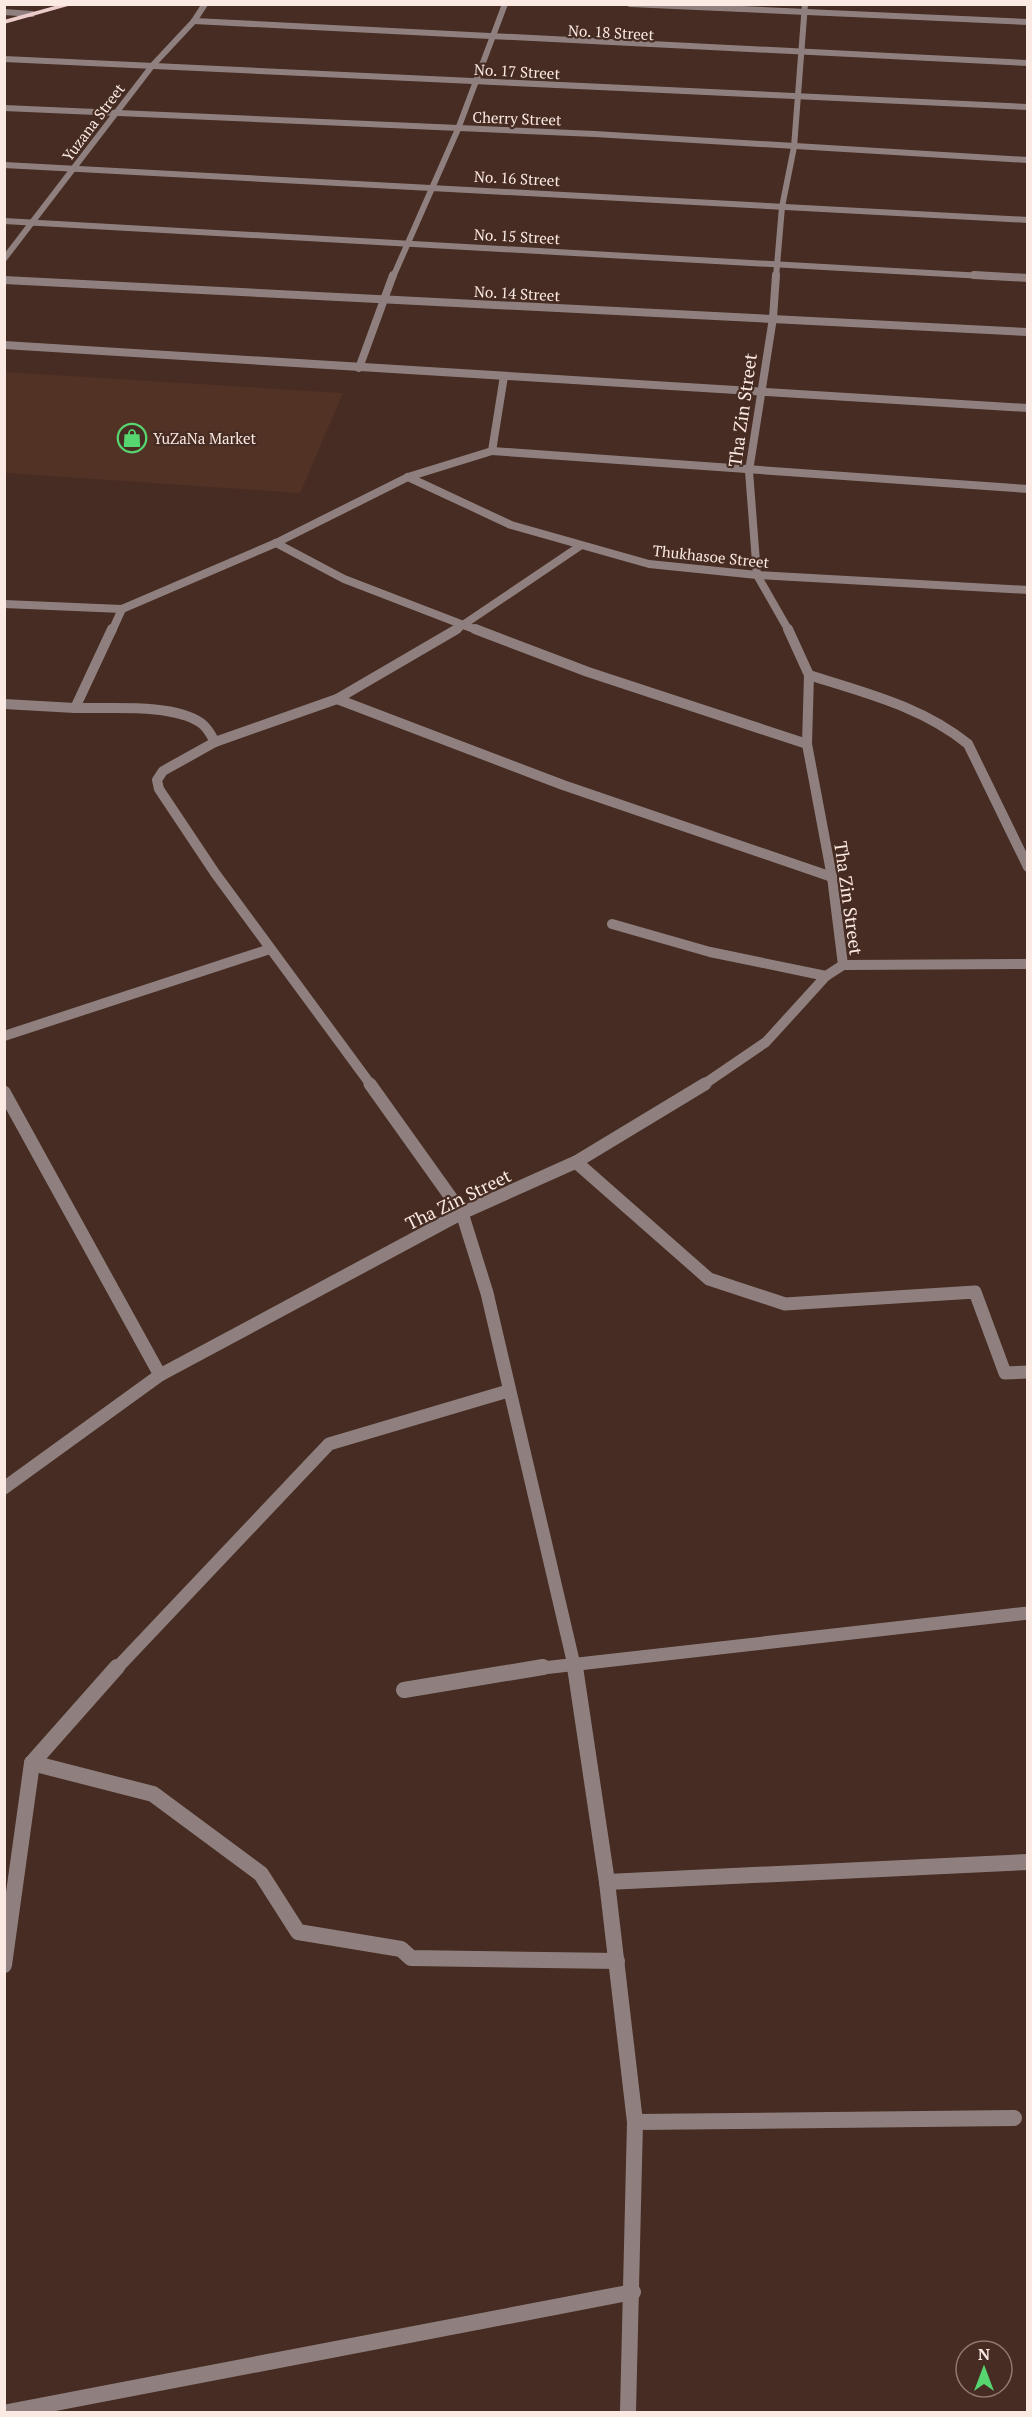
<svg xmlns="http://www.w3.org/2000/svg" width="1032" height="2417" font-family="'PT Serif',serif">
	<style>
		.built { fill: #533226 }
		.lines { fill: none; stroke-linecap: round; stroke-linejoin: round }
		.minor-far4 { stroke: #8f807f; stroke-width: 6 }
		.minor-far3 { stroke: #8f807f; stroke-width: 8 }
		.minor-far2 { stroke: #8f807f; stroke-width: 10 }
		.minor-far1 { stroke: #8f807f; stroke-width: 13 }
		.minor { stroke: #8f807f; stroke-width: 16 }
		.tertiary { stroke: #8f807f; stroke-width: 6 }
		.primary { fill: #eccccb; fill-rule: evenodd }
		.labels { text-anchor: middle; dominant-baseline: central; stroke-width: 4.5; stroke-linejoin: round; paint-order: stroke }
		.far-street-label { font-size: 15px; fill: #fbe9e3; stroke: #462c22 }
		.far-poi-label { font-size: 15px; fill: #fbe9e3; stroke: #462c22; text-anchor: start }
		.street-label { font-size: 18px; fill: #fbe9e3; stroke: #462c22 }
	</style>
	<rect width="100%" height="100%" fill="#462c22"/>
	<path class="built" d="M4 372H5L343 393 300 493 5 473Z"/>
	<g class="lines">
		<g class="minor-far4">
			<path d="M630 4 1028 22"/>
			<path d="M4 12 32 14"/>
			<path d="M194 21 1028 63"/>
			<path d="M4 59 1028 107"/>
			<path d="M4 108 595 134 1028 160"/>
			<path d="M4 165 1028 220"/>
			<path d="M4 221 1001 277"/>
			<path d="M393 277 458 129 505 4"/>
			<path d="M776 277 782 207 794 147 805 4"/>
		</g>
		<g class="minor-far3">
			<path d="M776 275 773 318 749 471 757 575 789 631"/>
			<path d="M974 275 1028 278"/>
			<path d="M4 280 1028 332"/>
			<path d="M4 345 1028 408"/>
			<path d="M359 368 393 275"/>
			<path d="M492 451 1028 489"/>
			<path d="M408 477 511 525 649 564 757 575 1028 590"/>
			<path d="M276 543 344 579 479 631"/>
			<path d="M4 604 122 609 276 543 408 477 492 451 504 376"/>
			<path d="M112 631 122 609"/>
			<path d="M454 631 580 546"/>
		</g>
		<g class="minor-far2">
			<path d="M112 629 75 708C109 709 173 703 201 723 208 728 211 735 215 742L163 771 157 780 159 789 215 873 371 1085"/>
			<path d="M475 629 588 672 807 744"/>
			<path d="M809 675C865 693 921 706 968 744L1028 867"/>
			<path d="M337 699 563 785 832 877"/>
			<path d="M4 704 75 708"/>
			<path d="M215 742 337 699 457 629"/>
			<path d="M612 924 710 952 826 976"/>
			<path d="M843 965 1028 964"/>
			<path d="M4 1036 270 949"/>
			<path d="M703 1085 766 1042 826 976 843 965 832 877 807 744 809 675 788 629"/>
		</g>
		<g class="minor-far1">
			<path d="M370 1084 462 1213 487 1293 575 1669"/>
			<path d="M4 1092 160 1375"/>
			<path d="M576 1162 709 1279 785 1304 975 1292 1005 1373 1028 1372"/>
			<path d="M4 1488 160 1375 462 1213 576 1162 705 1084"/>
			<path d="M116 1669 329 1444 508 1391"/>
			<path d="M534 1669 1028 1613"/>
		</g>
		<g class="minor">
			<path d="M575 1667 607 1882 635 2122 628 2412"/>
			<path d="M404 1690 543 1667"/>
			<path d="M32 1763 153 1794 261 1874 298 1932 401 1949 411 1958 617 1961"/>
			<path d="M607 1882 1028 1862"/>
			<path d="M4 1965 32 1763 117 1667"/>
			<path d="M635 2122 1014 2118"/>
			<path d="M8 2412 633 2292"/>
		</g>
		<path class="tertiary" d="M4 259 152 66 194 21 205 4"/>
		<path class="primary" d="M62 4H75L4 24V20Z"/>
	</g>
	<defs>
		<g id="shop-ring" transform="scale(1.5)"><circle r="9.5" fill="#462c22" stroke="#57d570" stroke-width="1.5"/><path d="M-5-2.5h2.3a2.7 3.5 0 0 1 5.4 0H5L5.5 6h-11ZM-1.5-2.5h3a1.5 2.3 0 0 0-3 0Z" fill="#57d570"/></g>
	</defs>
	<g fill-rule="evenodd">
		<use href="#shop-ring" x="132" y="438"/>
	</g>
	<g class="labels">
		<g class="far-street-label">
			<text transform="translate(611 32) rotate(3)">No. 18 Street</text>
			<text transform="translate(517 71) rotate(3)">No. 17 Street</text>
			<text transform="translate(517 118) rotate(2)">Cherry Street</text>
			<text transform="translate(93 122) rotate(-53)">Yuzana Street</text>
			<text transform="translate(517 178) rotate(3)">No. 16 Street</text>
			<text transform="translate(517 236) rotate(3)">No. 15 Street</text>
			<text transform="translate(517 293) rotate(3)">No. 14 Street</text>
			<text transform="translate(711 556) rotate(6)">Thukhasoe Street</text>
		</g>
		<g class="far-poi-label">
			<text x="153" y="438">YuZaNa Market</text>
		</g>
		<g class="street-label">
			<text transform="translate(742 410) rotate(-82)">Tha Zin Street</text>
			<text transform="translate(849 898) rotate(82)">Tha Zin Street</text>
			<text transform="translate(458 1199) rotate(-26)">Tha Zin Street</text>
		</g>
	</g>
	<rect width="1032" height="2417" fill="none" stroke="#fbe9e3" stroke-width="12"/>
	<g transform="translate(984 2369)"><circle r="28" fill="#462c22" stroke="#8e786f" stroke-width="1.5"/>
	<path d="M0-4.5L10 22L0 15L-10 22Z" fill="#57d570"/>
	<text y="-9" font-size="16" font-weight="bold" text-anchor="middle" fill="#fbe9e3">N</text>
	</g>
</svg>
